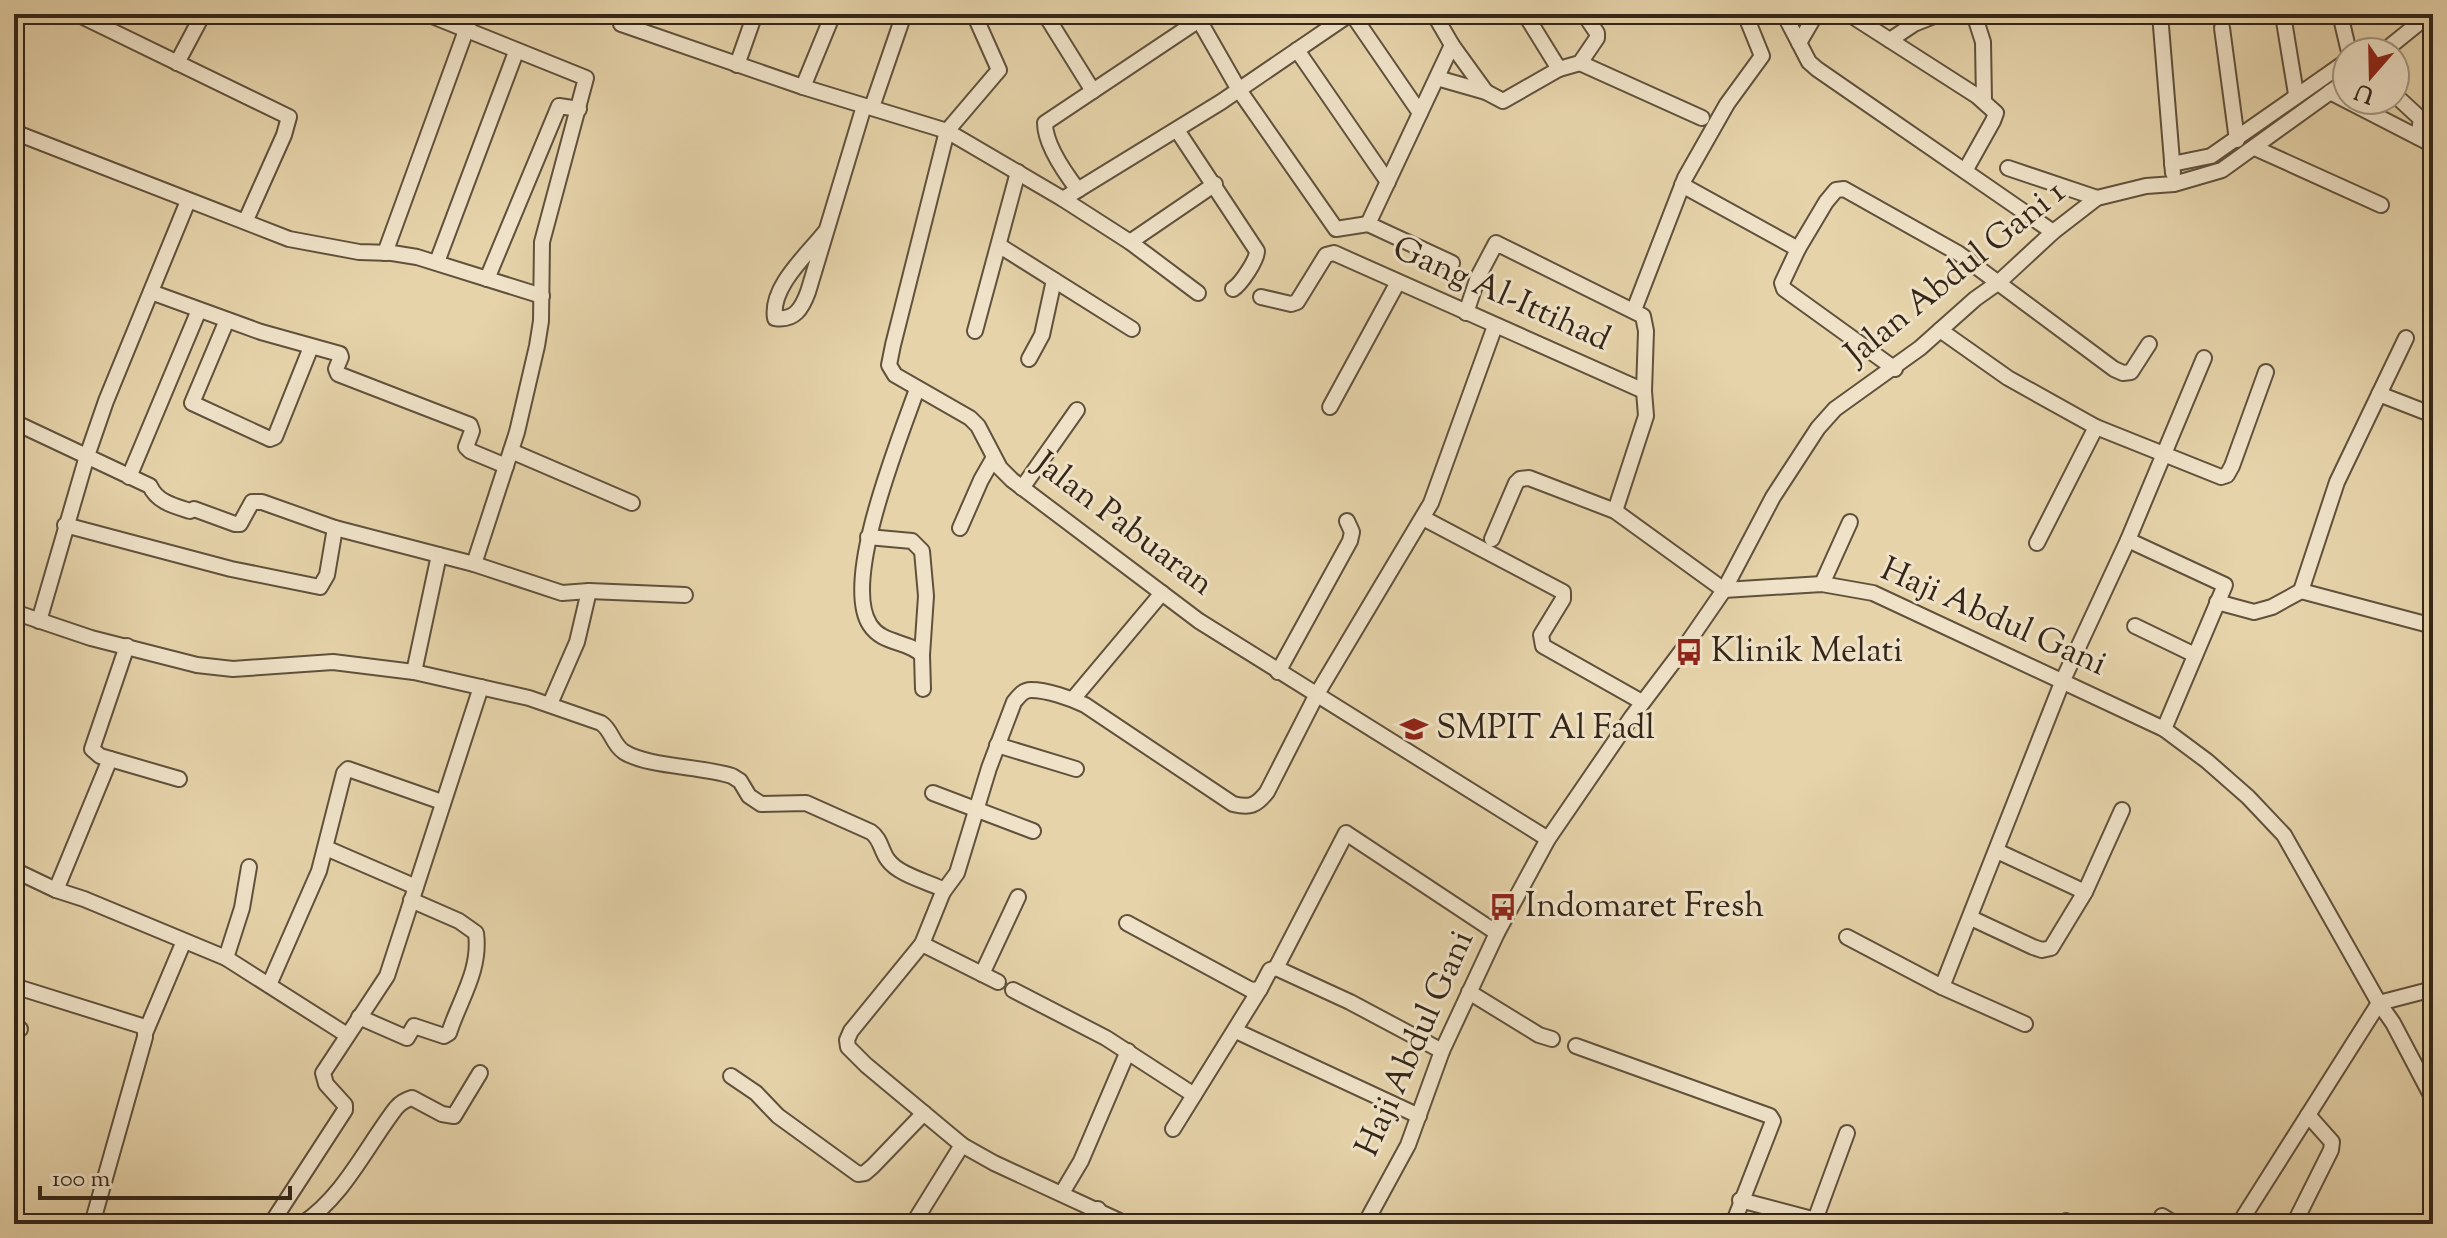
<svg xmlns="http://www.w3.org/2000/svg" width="2447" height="1238" font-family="'Sorts Mill Goudy',serif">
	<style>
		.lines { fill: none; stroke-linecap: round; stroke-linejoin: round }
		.minor-casing { stroke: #60513c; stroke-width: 18 }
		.minor { stroke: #efe2c8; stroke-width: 14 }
		.labels { text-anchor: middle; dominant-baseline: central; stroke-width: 6; stroke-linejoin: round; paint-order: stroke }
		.street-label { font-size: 34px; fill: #342618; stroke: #efe2c8 }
		.poi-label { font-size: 34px; fill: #342618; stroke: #efe2c8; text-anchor: start }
	</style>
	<rect width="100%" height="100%" fill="#e6d3aa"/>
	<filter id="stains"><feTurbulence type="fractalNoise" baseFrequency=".0025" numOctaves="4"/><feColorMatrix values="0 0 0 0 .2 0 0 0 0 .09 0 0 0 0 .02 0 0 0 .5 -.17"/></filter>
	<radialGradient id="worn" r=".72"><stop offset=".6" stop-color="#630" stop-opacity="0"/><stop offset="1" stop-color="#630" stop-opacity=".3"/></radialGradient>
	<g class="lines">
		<g class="minor-casing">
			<g id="minor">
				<path d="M77 14 289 117 284 135 246 220"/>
				<path d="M974 14 999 70 947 131 893 345 889 365 895 375 970 418 978 426 1000 468 1012 480 1199 621 1548 839"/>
				<path d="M1045 14 1093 91"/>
				<path d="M1352 14 1420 113"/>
				<path d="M1434 14 1452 45 1486 92"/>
				<path d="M1525 14 1559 69"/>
				<path d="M1784 14 1809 62 1817 69 2053 232"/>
				<path d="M1849 14 1977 96 1996 113 1993 121 1965 171"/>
				<path d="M1974 14 1983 42 1984 101"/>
				<path d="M2160 14 2173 173"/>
				<path d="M2340 14 2349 52"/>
				<path d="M2283 15 2296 94"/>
				<path d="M1199 20 1239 90 1336 229 1368 224"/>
				<path d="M621 24 803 87 947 131 1063 199 1130 242 1198 293"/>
				<path d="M2222 28 2237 140"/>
				<path d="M1890 40 1914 24 1939 14"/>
				<path d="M1799 43 1816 14"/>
				<path d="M1297 50 1388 182"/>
				<path d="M2383 52 2430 14"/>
				<path d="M177 63 203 14"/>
				<path d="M1580 63 1702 118"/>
				<path d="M737 65 755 14"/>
				<path d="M1437 78 1486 92 1503 101 1559 69 1580 63 1597 38V33L1584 14"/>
				<path d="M803 87 833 14"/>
				<path d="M2330 92 2433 145"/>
				<path d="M2395 95 2421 119 2418 137"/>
				<path d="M872 107 904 14"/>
				<path d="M1177 130 1257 251C1257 260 1241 284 1233 289"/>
				<path d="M14 132 289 239 359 252 392 253 417 257 542 296"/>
				<path d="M2255 148 2381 205"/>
				<path d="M2172 164 2211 156 2347 61"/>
				<path d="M2008 168 2097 198"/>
				<path d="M1682 185 1798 249 1782 283 1784 289 1895 369"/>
				<path d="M1078 190C1065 173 1045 145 1045 123L1208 14"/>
				<path d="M1063 199 1221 102 1350 14"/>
				<path d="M1368 224 1452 45"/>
				<path d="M1368 224 1452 263"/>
				<path d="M825 232C807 255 770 287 775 318 795 321 802 308 808 292L864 106"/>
				<path d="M1130 242 1215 184"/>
				<path d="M1000 246 1132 329"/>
				<path d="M1798 249 1826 202 1836 190 1844 189 1958 253 2114 369 2123 373 2131 372 2149 344"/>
				<path d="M385 253 472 14"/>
				<path d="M437 262 516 52"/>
				<path d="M487 279 559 106 579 109"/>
				<path d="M151 292 261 332 340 354 341 357 336 369 338 374 470 425 472 431 466 447 470 451 506 466"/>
				<path d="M1261 297 1291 304 1297 302 1326 255 1334 253 1644 391"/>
				<path d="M1634 310 1685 178 1727 104 1762 56 1745 14"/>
				<path d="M1466 313 1478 277 1496 243 1643 316 1646 331 1644 391 1646 416 1615 511"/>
				<path d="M227 320 192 403 270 439 275 437 311 347"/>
				<path d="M1940 330 2008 378 2096 427 2221 477 2227 475 2232 466 2266 372"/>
				<path d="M975 331 1018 172"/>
				<path d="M1029 359 1042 335 1054 280"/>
				<path d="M917 389C900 438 841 581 870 625 883 645 908 640 922 655L923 689"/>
				<path d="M2379 394 2433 415"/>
				<path d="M1330 407 1398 282"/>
				<path d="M14 422 150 486C157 502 174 506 190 511L194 509 235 524H240L252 502H262L335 528 439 555"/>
				<path d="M511 451 632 503"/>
				<path d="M129 477 199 310"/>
				<path d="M1022 488 1077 410"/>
				<path d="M1423 518 1563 592V599L1541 635 1543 646 1642 702"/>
				<path d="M65 525 231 569 320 587 327 575 335 528"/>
				<path d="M960 528 981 480 993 459"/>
				<path d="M868 537 912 541 922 551 926 596 922 655"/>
				<path d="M1492 539 1516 483 1520 479 1529 478 1615 511 1724 590"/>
				<path d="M2128 540 2225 585 2164 729"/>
				<path d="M2037 543 2096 427"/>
				<path d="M474 564 562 593 589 591 685 595"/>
				<path d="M1822 584 1850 522"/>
				<path d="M1724 590 1822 584 1873 593 2164 729 2207 761 2248 797 2284 835 2379 1003 2393 1023 2433 1099"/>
				<path d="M2301 591 2337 482 2406 338"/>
				<path d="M2217 602 2254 612 2272 607 2301 591 2433 626"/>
				<path d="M14 612 91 638 197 665 233 669 333 662 414 672 529 698 601 723C612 730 612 744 624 752 648 767 701 766 732 776L740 781 749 796 761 804 806 803 871 832C881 839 881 851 888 860 898 874 925 881 940 888L943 892 922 944 851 1031 847 1040 848 1047 866 1065 962 1145 994 1163 1126 1224"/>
				<path d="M39 621 87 456 106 401 188 201"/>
				<path d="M2135 626 2195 655"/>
				<path d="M127 646 92 749 100 756 179 779"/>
				<path d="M414 672 439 555 474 564 517 432 537 346 541 321 542 242 586 78 427 14"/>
				<path d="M1278 672 1350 541 1352 532 1347 521"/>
				<path d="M1073 699 1162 593"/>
				<path d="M550 704 577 642 589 591"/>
				<path d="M997 745 1076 769"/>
				<path d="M933 793 1033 831"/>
				<path d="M326 848 416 887"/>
				<path d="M1997 851 2085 892"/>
				<path d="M14 870 56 890 84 899 226 958 347 1035"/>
				<path d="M56 890 110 759"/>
				<path d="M943 892 957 873 989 768 1014 702C1019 696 1023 690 1031 690 1047 690 1070 698 1085 705L1233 804C1250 808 1256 806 1267 792L1317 694 1431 503 1495 326"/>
				<path d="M1971 918 2033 947 2042 950 2051 948 2085 892 2122 810"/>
				<path d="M1127 923 1251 990 1260 989 1270 970 1276 968 1350 1002 1442 1051"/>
				<path d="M1847 937 1942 987 2025 1024"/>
				<path d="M922 944 998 982"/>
				<path d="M226 958 242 908 249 867"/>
				<path d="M1276 968 1346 833 1497 933"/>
				<path d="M982 974 1018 897"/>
				<path d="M269 985 319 871 344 773 348 769 442 802"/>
				<path d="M14 986 145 1027V1037L92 1224"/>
				<path d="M1942 987 2063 680 2128 540 2204 358"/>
				<path d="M1013 990 1106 1038 1194 1095"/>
				<path d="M1469 992 1539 1035 1552 1039"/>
				<path d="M359 1017 407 1038 414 1026 444 1036 449 1033C460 999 481 970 476 933L459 921 411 900"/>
				<path d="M14 1028 20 1029"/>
				<path d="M146 1031 184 941"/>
				<path d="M1236 1031 1419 1116"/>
				<path d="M1576 1046 1770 1116 1773 1121 1733 1224"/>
				<path d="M731 1076 756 1093 778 1116 858 1174 865 1173 873 1166 924 1113"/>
				<path d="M1173 1129 1260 989"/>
				<path d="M1062 1193 1081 1161 1128 1051"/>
				<path d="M1740 1200 1831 1224"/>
				<path d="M2162 1216 2175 1224"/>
				<path d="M1815 1220 1847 1133"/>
				<path d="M2066 1221 2067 1224"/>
				<path d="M271 1224 345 1110V1105L326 1084 323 1073 387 976 481 687"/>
				<path d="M302 1224C344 1196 366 1147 396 1108 401 1102 405 1100 412 1098L442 1114 454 1116 480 1073"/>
				<path d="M913 1224 962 1145"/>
				<path d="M1086 1224 1098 1209"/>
				<path d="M1365 1224 1408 1145 1442 1051 1497 933 1548 839 1631 718 1684 648 1724 590 1773 497 1818 428 1835 409 1920 348 1975 299 1999 282 2053 232 2097 198 2146 186 2174 184 2222 170 2347 80"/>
				<path d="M2241 1224 2244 1216 2379 1003 2433 989"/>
				<path d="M2294 1224 2331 1150 2332 1142 2308 1115"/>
			</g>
		</g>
		<use href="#minor" class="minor"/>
	</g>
	<defs>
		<g id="bus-bare" transform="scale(2.16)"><path d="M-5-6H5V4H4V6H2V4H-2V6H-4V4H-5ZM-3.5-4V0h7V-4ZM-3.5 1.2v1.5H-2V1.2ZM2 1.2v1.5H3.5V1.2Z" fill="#8f2418" stroke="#efe2c8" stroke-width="2.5" paint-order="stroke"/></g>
		<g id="school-bare" transform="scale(2.16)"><path d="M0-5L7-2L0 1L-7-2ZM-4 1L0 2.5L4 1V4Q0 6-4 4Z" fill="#8f2418" stroke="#efe2c8" stroke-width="2.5" paint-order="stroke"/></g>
	</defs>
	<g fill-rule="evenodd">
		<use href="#bus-bare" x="1689" y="652"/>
		<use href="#school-bare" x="1414" y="729"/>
		<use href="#bus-bare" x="1503" y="907"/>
	</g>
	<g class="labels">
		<g class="street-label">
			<text transform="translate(1956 274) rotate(-39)">Jalan Abdul Gani 1</text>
			<text transform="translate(1501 295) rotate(24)">Gang Al-Ittihad</text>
			<text transform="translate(1123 525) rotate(37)">Jalan Pabuaran</text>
			<text transform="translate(1993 618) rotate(24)">Haji Abdul Gani</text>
			<text transform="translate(1416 1044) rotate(-66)">Haji Abdul Gani</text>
		</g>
		<g class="poi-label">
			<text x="1711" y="652">Klinik Melati</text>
			<text x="1436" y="729">SMPIT Al Fadl</text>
			<text x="1525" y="907">Indomaret Fresh</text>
		</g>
	</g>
	<rect width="2447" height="1238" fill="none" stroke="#e6d3aa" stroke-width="48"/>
	<rect x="16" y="16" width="2415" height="1206" fill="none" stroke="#342618" stroke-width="4"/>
	<rect x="24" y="24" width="2399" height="1190" fill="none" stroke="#342618" stroke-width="2"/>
	<g transform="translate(2371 76) rotate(200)"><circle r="38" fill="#efe2c8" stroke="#a49782" stroke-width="2"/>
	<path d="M0-6L14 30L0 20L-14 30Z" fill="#8f2418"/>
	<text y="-12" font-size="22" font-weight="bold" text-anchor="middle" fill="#342618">U</text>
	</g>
	<path d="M40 1186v12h250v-12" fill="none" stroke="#342618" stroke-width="4"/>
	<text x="52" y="1186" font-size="24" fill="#342618" stroke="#efe2c8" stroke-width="6" paint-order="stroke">100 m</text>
	<rect width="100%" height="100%" filter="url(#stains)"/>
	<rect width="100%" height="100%" fill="url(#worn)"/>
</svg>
